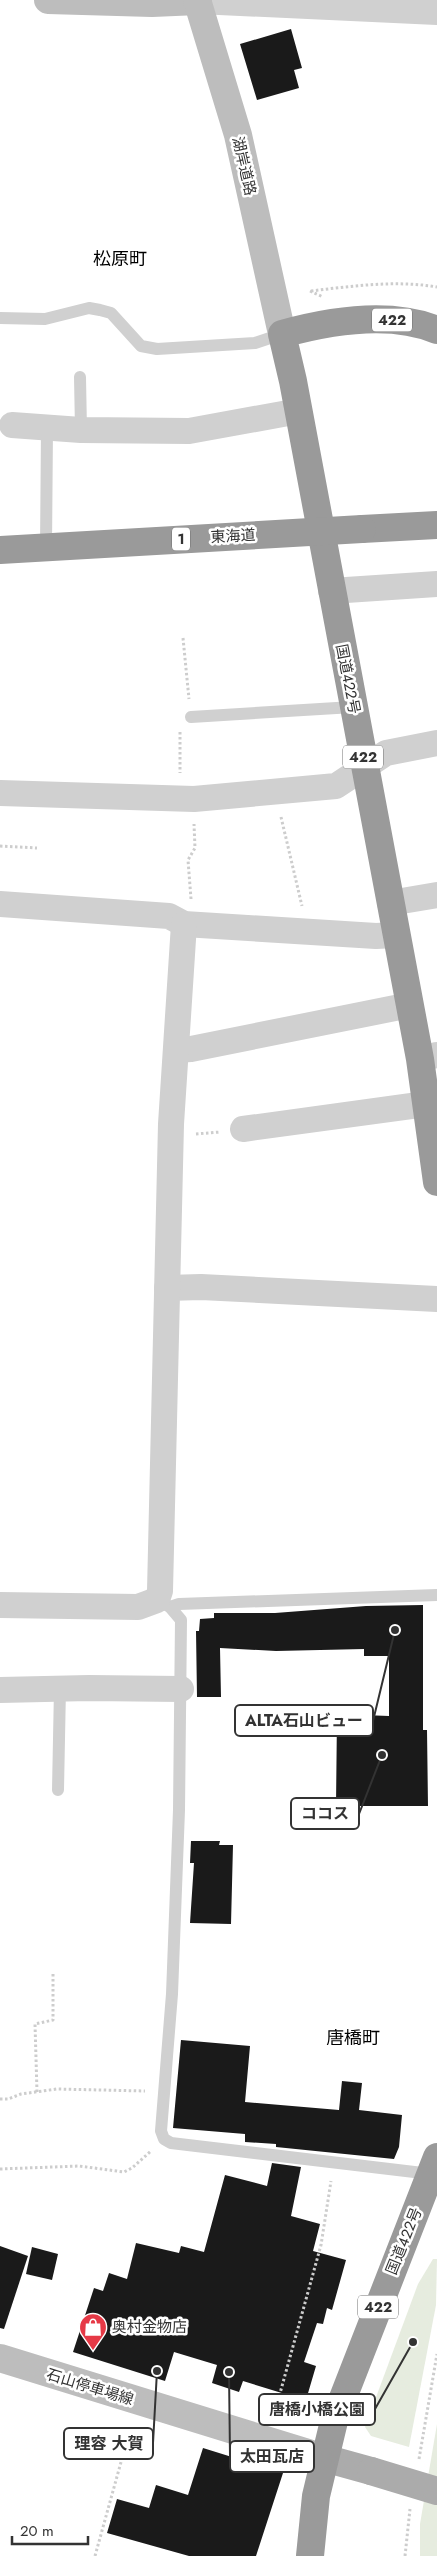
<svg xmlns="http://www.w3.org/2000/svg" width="437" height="2556" font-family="Jost,'Noto Sans JP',sans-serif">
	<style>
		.green { fill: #e6ecdf }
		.building { fill: #1a1a1a }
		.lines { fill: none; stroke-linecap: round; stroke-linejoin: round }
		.path { stroke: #cdcdcd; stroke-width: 3; stroke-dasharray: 2.5 2.5; stroke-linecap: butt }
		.lane { stroke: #d0d0d0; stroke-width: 12 }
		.street { stroke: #d0d0d0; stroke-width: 26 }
		.secondary { stroke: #bdbdbd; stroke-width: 28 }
		.primary { stroke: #ababab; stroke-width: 28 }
		.highway { stroke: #9a9a9a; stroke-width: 28 }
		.primary-bridge { stroke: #ababab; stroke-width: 28 }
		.highway-bridge { stroke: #9a9a9a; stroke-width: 28 }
		.labels { text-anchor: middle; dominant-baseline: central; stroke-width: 5; stroke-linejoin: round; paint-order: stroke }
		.shield { fill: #fff; stroke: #707070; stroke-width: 1 }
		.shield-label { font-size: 14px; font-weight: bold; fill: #333 }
		.street-label { font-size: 15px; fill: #333; stroke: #fff }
		.poi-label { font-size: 15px; fill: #333; stroke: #fff; text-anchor: start }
		.quarter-label { font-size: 18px; fill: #000; stroke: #fff }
		.leader { fill: none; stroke: #333; stroke-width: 2 }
		.callout-dot { fill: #333; stroke: #fff; stroke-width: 2 }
		.callout { fill: #fff; stroke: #333; stroke-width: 2 }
		.callout-label { font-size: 16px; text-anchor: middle; font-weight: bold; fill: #333 }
	</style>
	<rect width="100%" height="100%" fill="#fff"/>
	<g class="green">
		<path d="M433 2259H437L436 2305 409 2447 371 2436 365 2427 418 2284Z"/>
		<path d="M437 2424V2556H420V2524Z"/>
	</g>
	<g class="building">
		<path d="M291 29 302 68 294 70 299 88 257 100 240 44Z"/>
		<path d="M423 1605V1730H427L428 1806H336L337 1714 389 1716V1656H364V1649L276 1651 220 1648 221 1697H197L196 1631H199L200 1619 214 1618V1613H275L366 1606Z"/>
		<path d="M191 1841H220L219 1845H233L231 1924 190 1923 194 1863H190Z"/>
		<path d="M181 2040 250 2046 245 2102 339 2110 342 2081 362 2083 359 2110 402 2115 399 2147 394 2159 276 2147V2144L245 2142V2134L173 2128Z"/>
		<path d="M272 2163 301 2167 291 2216 320 2224 313 2251 346 2260 332 2310 327 2308 323 2324 317 2323 304 2362 316 2366 301 2417 280 2411 285 2394 243 2381 239 2392 212 2383 217 2365 174 2352 165 2381 73 2352 94 2288 103 2291 109 2273 127 2279 136 2243 179 2253 181 2246 204 2252 225 2175 267 2186Z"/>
		<path d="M0 2246 28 2256 4 2329 0 2328Z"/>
		<path d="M32 2247 58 2254 52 2280 26 2274Z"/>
		<path d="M203 2448 283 2473 256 2556H189L107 2533 117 2499 149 2508 156 2485 188 2495Z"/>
	</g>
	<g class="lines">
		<g class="path">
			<path d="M310 291 323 297"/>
			<path d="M311 291C352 286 396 280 437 287"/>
			<path d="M183 638 189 699"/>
			<path d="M180 732V773"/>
			<path d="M281 817 302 906"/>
			<path d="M0 846 37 848"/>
			<path d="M191 899 188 860 195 848 194 824"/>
			<path d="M196 1134 220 1132"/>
			<path d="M37 2092 35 2024 53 2020V1972"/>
			<path d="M0 2099H8L21 2094 57 2089 145 2091"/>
			<path d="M0 2169 79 2166 124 2172 132 2168 151 2151"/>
			<path d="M274 2415 321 2245 331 2181"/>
			<path d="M419 2459 437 2354"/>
			<path d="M95 2556 131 2426"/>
			<path d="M405 2556 410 2509"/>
		</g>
		<g class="lane">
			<path d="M0 318 45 319 89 308 100 310 111 313 141 346 157 349 255 343 282 334"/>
			<path d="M80 377 81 430"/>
			<path d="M46 548 47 428"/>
			<path d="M191 717 353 707"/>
			<path d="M157 1600 170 1607 181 1620 179 1810 172 1994 161 2131 164 2139 171 2143 431 2174"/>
			<path d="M170 1607 179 1604 437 1595"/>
			<path d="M58 1790 60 1688"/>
		</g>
		<g class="street">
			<path d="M198 1 437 12"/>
			<path d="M12 425 81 430 189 431 299 411"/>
			<path d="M331 591 437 584"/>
			<path d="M0 793 194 799 336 786 386 753 437 743"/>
			<path d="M390 903 437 895"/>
			<path d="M0 904 169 916 184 924 376 936 396 935"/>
			<path d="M176 1050 191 1049 410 1005"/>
			<path d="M420 1059 437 1055"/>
			<path d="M243 1129 426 1104"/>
			<path d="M167 1288 201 1287 437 1299"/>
			<path d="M0 1605 138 1607 157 1600 160 1591 171 1124 184 924"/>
			<path d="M0 1690 89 1688 181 1689"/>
		</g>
		<g class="secondary">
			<path d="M48 0 152 3 198 1"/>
			<path d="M197 0 238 135 282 334"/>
			<path d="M0 2358 324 2458"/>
		</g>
		<path class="primary" d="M324 2458 371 2471"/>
		<g class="highway">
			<path d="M437 330C391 311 329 321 282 334L293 381 420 1059 437 1182"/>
			<path d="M362 529 437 525"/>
			<path d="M310 2556 316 2496 334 2421 437 2157"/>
		</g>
		<path class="primary-bridge" d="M371 2471 437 2491"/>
		<path class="highway-bridge" d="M0 550 362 529"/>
	</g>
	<defs>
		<g id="shop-pin" transform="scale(1.4375)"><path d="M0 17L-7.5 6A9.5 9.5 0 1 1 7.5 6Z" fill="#e63946" stroke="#fff"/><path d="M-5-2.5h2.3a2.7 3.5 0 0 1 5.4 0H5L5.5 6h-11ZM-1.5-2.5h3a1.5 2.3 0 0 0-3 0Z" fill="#fff"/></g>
	</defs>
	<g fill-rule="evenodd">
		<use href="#shop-pin" x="93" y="2327"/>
	</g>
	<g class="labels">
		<g class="shield">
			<rect x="372" y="308.5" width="40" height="23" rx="4"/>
			<rect x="172" y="527.5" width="18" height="23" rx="4"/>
			<rect x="343" y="745.5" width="40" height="23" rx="4"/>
			<rect x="358" y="2295.5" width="40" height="23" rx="4"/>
		</g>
		<g class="shield-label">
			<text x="392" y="320">422</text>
			<text x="181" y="539">1</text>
			<text x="363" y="757">422</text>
			<text x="378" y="2307">422</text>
		</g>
		<g class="street-label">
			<text transform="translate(244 166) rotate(77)">湖岸道路</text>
			<text transform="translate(233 536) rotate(-3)">東海道</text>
			<text transform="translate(348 679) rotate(79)">国道422号</text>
			<text transform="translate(404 2241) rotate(-68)">国道422号</text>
			<text transform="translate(90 2387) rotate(17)">石山停車場線</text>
		</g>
		<g class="poi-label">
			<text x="112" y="2327">奥村金物店</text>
		</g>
		<g class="quarter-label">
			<text x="120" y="259">松原町</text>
			<text x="353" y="2038">唐橋町</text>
		</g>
	</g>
	<path class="leader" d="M395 1630L373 1721M382 1755L359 1814M413 2342L375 2409M157 2371L153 2443M229 2372L230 2456"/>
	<g class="callout-dot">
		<circle cx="395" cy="1630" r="5"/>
		<circle cx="382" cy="1755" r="5"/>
		<circle cx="413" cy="2342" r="5"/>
		<circle cx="157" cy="2371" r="5"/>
		<circle cx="229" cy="2372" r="5"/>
	</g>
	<g class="callout">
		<rect x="235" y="1705" width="138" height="31" rx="5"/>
		<rect x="291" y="1798" width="68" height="31" rx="5"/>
		<rect x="259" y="2394" width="116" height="31" rx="5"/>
		<rect x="64" y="2428" width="89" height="31" rx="5"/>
		<rect x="230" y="2441" width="84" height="31" rx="5"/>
	</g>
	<g class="callout-label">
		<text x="304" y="1726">ALTA石山ビュー</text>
		<text x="325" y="1819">ココス</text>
		<text x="317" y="2415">唐橋小橋公園</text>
		<text x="109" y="2449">理容 大賀</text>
		<text x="272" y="2462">太田瓦店</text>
	</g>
	<path d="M12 2536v8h76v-8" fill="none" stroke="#333333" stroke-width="2.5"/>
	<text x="20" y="2536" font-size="15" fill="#333333" stroke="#ffffff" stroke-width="4" paint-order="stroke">20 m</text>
</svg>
